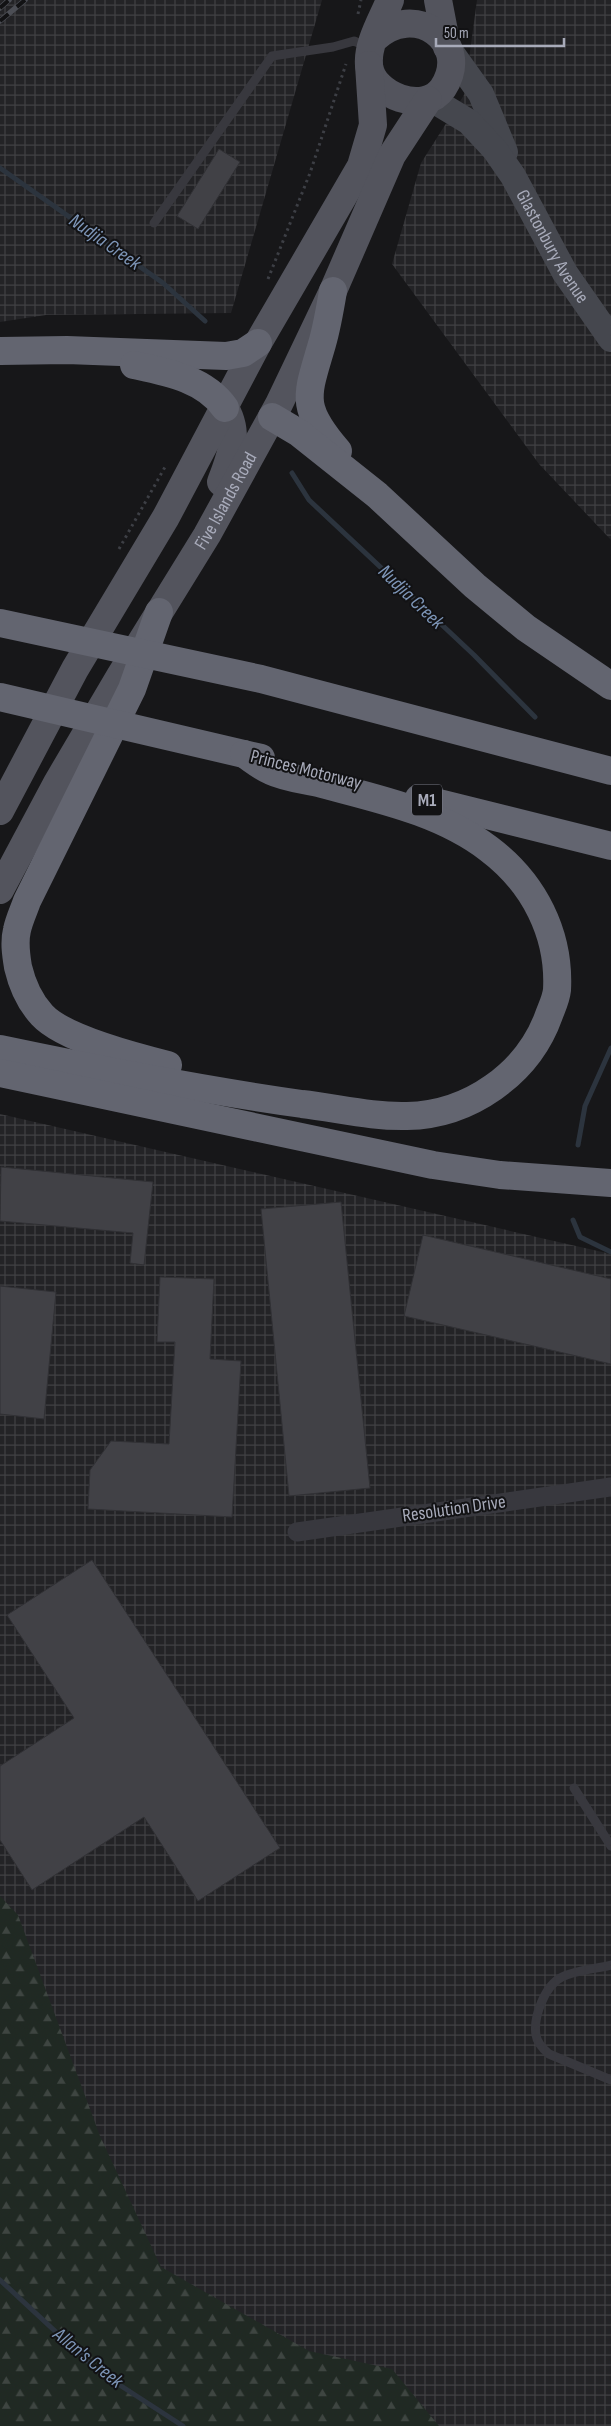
<svg xmlns="http://www.w3.org/2000/svg" width="611" height="2426" font-family="'Sofia Sans Condensed',sans-serif">
	<style>
		.industrial { fill: url(#industrial-grid) }
		.forest { fill: url(#forest-firs) }
		.lines { fill: none; stroke-linecap: round; stroke-linejoin: round }
		.stream { stroke: #2c343e; stroke-width: 5 }
		.building { fill: #414146; stroke: #313135 }
		.path { stroke: #3d3f45; stroke-width: 3; stroke-dasharray: 2.5 4; stroke-linecap: butt }
		.service { stroke: #38383e; stroke-width: 9 }
		.minor { stroke: #38383e; stroke-width: 19 }
		.secondary { stroke: #45474e; stroke-width: 26 }
		.primary { stroke: #53545d; stroke-width: 28 }
		.motorway { stroke: #636570; stroke-width: 28 }
		.rail-casing { stroke: #4c4e55; stroke-width: 5.5 }
		.rail { stroke: #121214; stroke-width: 4; stroke-dasharray: 11; stroke-linecap: butt }
		.labels { text-anchor: middle; dominant-baseline: central; stroke-width: 4; stroke-linejoin: round; paint-order: stroke }
		.shield { fill: #121214; stroke: #7b7d88; stroke-width: 1 }
		.shield-label { font-size: 18px; font-weight: bold; fill: #a8abba }
		.street-label { font-size: 19px; fill: #a8abba; stroke: #121214 }
		.water-label { font-size: 20px; font-style: italic; fill: #7d95b7; stroke: #121214 }
	</style>
	<defs>
		<pattern id="industrial-grid" width="8" height="8" patternUnits="userSpaceOnUse" patternTransform="scale(1.25)"><rect width="8" height="8" fill="#232326"/><path d="M0 4h8M4 0v8" fill="none" stroke="#404043"/></pattern>
		<pattern id="forest-firs" width="22" height="20" patternUnits="userSpaceOnUse" patternTransform="scale(1.25)"><rect width="22" height="20" fill="#202923"/><path d="M5 1l3.5 6h-7zM16 11l3.5 6h-7z" fill="#3e4541"/></pattern>
	</defs>
	<rect width="100%" height="100%" fill="#171719"/>
	<g class="industrial">
		<path d="M0 0H322L231 313 46 315 0 322Z"/>
		<path d="M477 0H611V540L539 464 392 264 421 163 464 95Z"/>
		<path d="M0 1114 611 1254V2426H0Z"/>
	</g>
	<path class="forest" d="M0 1896 18 1915 100 2136 161 2267 309 2351 392 2369 439 2426H0Z"/>
	<g class="lines">
		<g class="stream">
			<path d="M0 168 163 283 205 321"/>
			<path d="M292 473 309 500 474 655 535 717"/>
			<path d="M578 1145 585 1106 611 1048"/>
			<path d="M573 1220 580 1237 611 1252"/>
			<path d="M0 2280 98 2371 183 2426"/>
		</g>
	</g>
	<g class="building">
		<path d="M219 149 240 162 198 229 177 216Z"/>
		<path d="M1 1167 153 1182 144 1265 130 1263 133 1233 0 1221Z"/>
		<path d="M341 1202 370 1488 289 1496 261 1209Z"/>
		<path d="M423 1235 611 1279V1364L404 1316Z"/>
		<path d="M160 1277 214 1279 210 1359 241 1361 232 1517 88 1509 90 1470 111 1441 169 1444 175 1342H157Z"/>
		<path d="M0 1286 56 1292 44 1419 0 1414Z"/>
		<path d="M92 1560 280 1848 198 1901 144 1817 32 1890 0 1840V1766L74 1718 7 1615Z"/>
	</g>
	<g class="lines">
		<g class="path">
			<path d="M358 14 361 0"/>
			<path d="M268 279 310 173 346 64"/>
			<path d="M119 549 165 467"/>
		</g>
		<g class="service">
			<path d="M154 223 272 56 333 47 354 41 368 47"/>
			<path d="M574 1788 611 1846"/>
			<path d="M611 1965C595 1969 576 1970 562 1977 545 1985 533 2017 536 2035 537 2043 543 2049 549 2054L611 2080"/>
		</g>
		<path class="minor" d="M297 1532 611 1487"/>
		<g class="secondary">
			<path d="M451 52 481 94 505 152"/>
			<path id="s1" d="M431 99 469 122 495 150 513 176 565 273 611 339"/>
		</g>
		<g class="primary">
			<path d="M438 0 447 47"/>
			<path d="M374 39C414 0 473 42 443 88 425 115 372 96 369 65 367 44 382 20 390 0"/>
			<path d="M221 482C231 456 240 434 225 408"/>
			<path d="M0 811 75 669 166 517 258 343 361 166 373 125 369 65"/>
			<path id="s2" d="M0 890 57 783 120 676 207 535 279 404 333 291 392 155 428 100"/>
		</g>
		<g class="motorway">
			<path d="M333 291C330 309 327 327 322 344 307 396 299 406 338 451"/>
			<path d="M0 351 67 350 226 356 243 353 258 343"/>
			<path d="M134 365C167 372 205 379 225 408"/>
			<path d="M272 417 299 433 377 495 475 586 526 628 611 686"/>
			<path d="M159 612 132 689 27 901C24 910 19 920 17 930 14 942 16 955 18 967 22 984 30 1002 42 1015 64 1039 136 1057 168 1065"/>
			<path d="M0 623 261 679 611 771"/>
			<path d="M0 697 261 758"/>
			<path d="M419 798 611 846"/>
			<path d="M0 1049C100 1070 201 1090 302 1104 337 1108 372 1117 407 1116 469 1115 528 1074 549 1015 552 1007 556 999 557 990 560 934 534 883 489 849 441 812 378 799 322 784 306 780 286 778 271 771 261 767 252 759 244 754"/>
			<path d="M0 1073 433 1165 500 1175 611 1183"/>
		</g>
		<g class="rail-casing">
			<g id="rail">
				<path d="M0 8 9 0"/>
				<path d="M0 21 25 0"/>
			</g>
		</g>
		<use href="#rail" class="rail"/>
	</g>
	<g class="labels">
		<rect class="shield" x="412" y="784.5" width="30" height="31" rx="4"/>
		<g class="shield-label">
			<text x="427" y="800">M1</text>
		</g>
		<g class="street-label">
			<text stroke="none"><textPath href="#s1" startOffset="195">Glastonbury Avenue</textPath></text>
			<text stroke="none"><textPath href="#s2" startOffset="450">Five Islands Road</textPath></text>
			<text transform="translate(306 770) rotate(14)">Princes Motorway</text>
			<text transform="translate(454 1509) rotate(-8)">Resolution Drive</text>
		</g>
		<g class="water-label">
			<text transform="translate(105 242) rotate(35)">Nudjia Creek</text>
			<text transform="translate(411 597) rotate(44)">Nudjia Creek</text>
			<text transform="translate(88 2358) rotate(39)">Allan's Creek</text>
		</g>
	</g>
	<path d="M436 38v8h128v-8" fill="none" stroke="#a8abba" stroke-width="2.5"/>
	<text x="444" y="38" font-size="15" fill="#a8abba" stroke="#121214" stroke-width="4" paint-order="stroke">50 m</text>
</svg>
